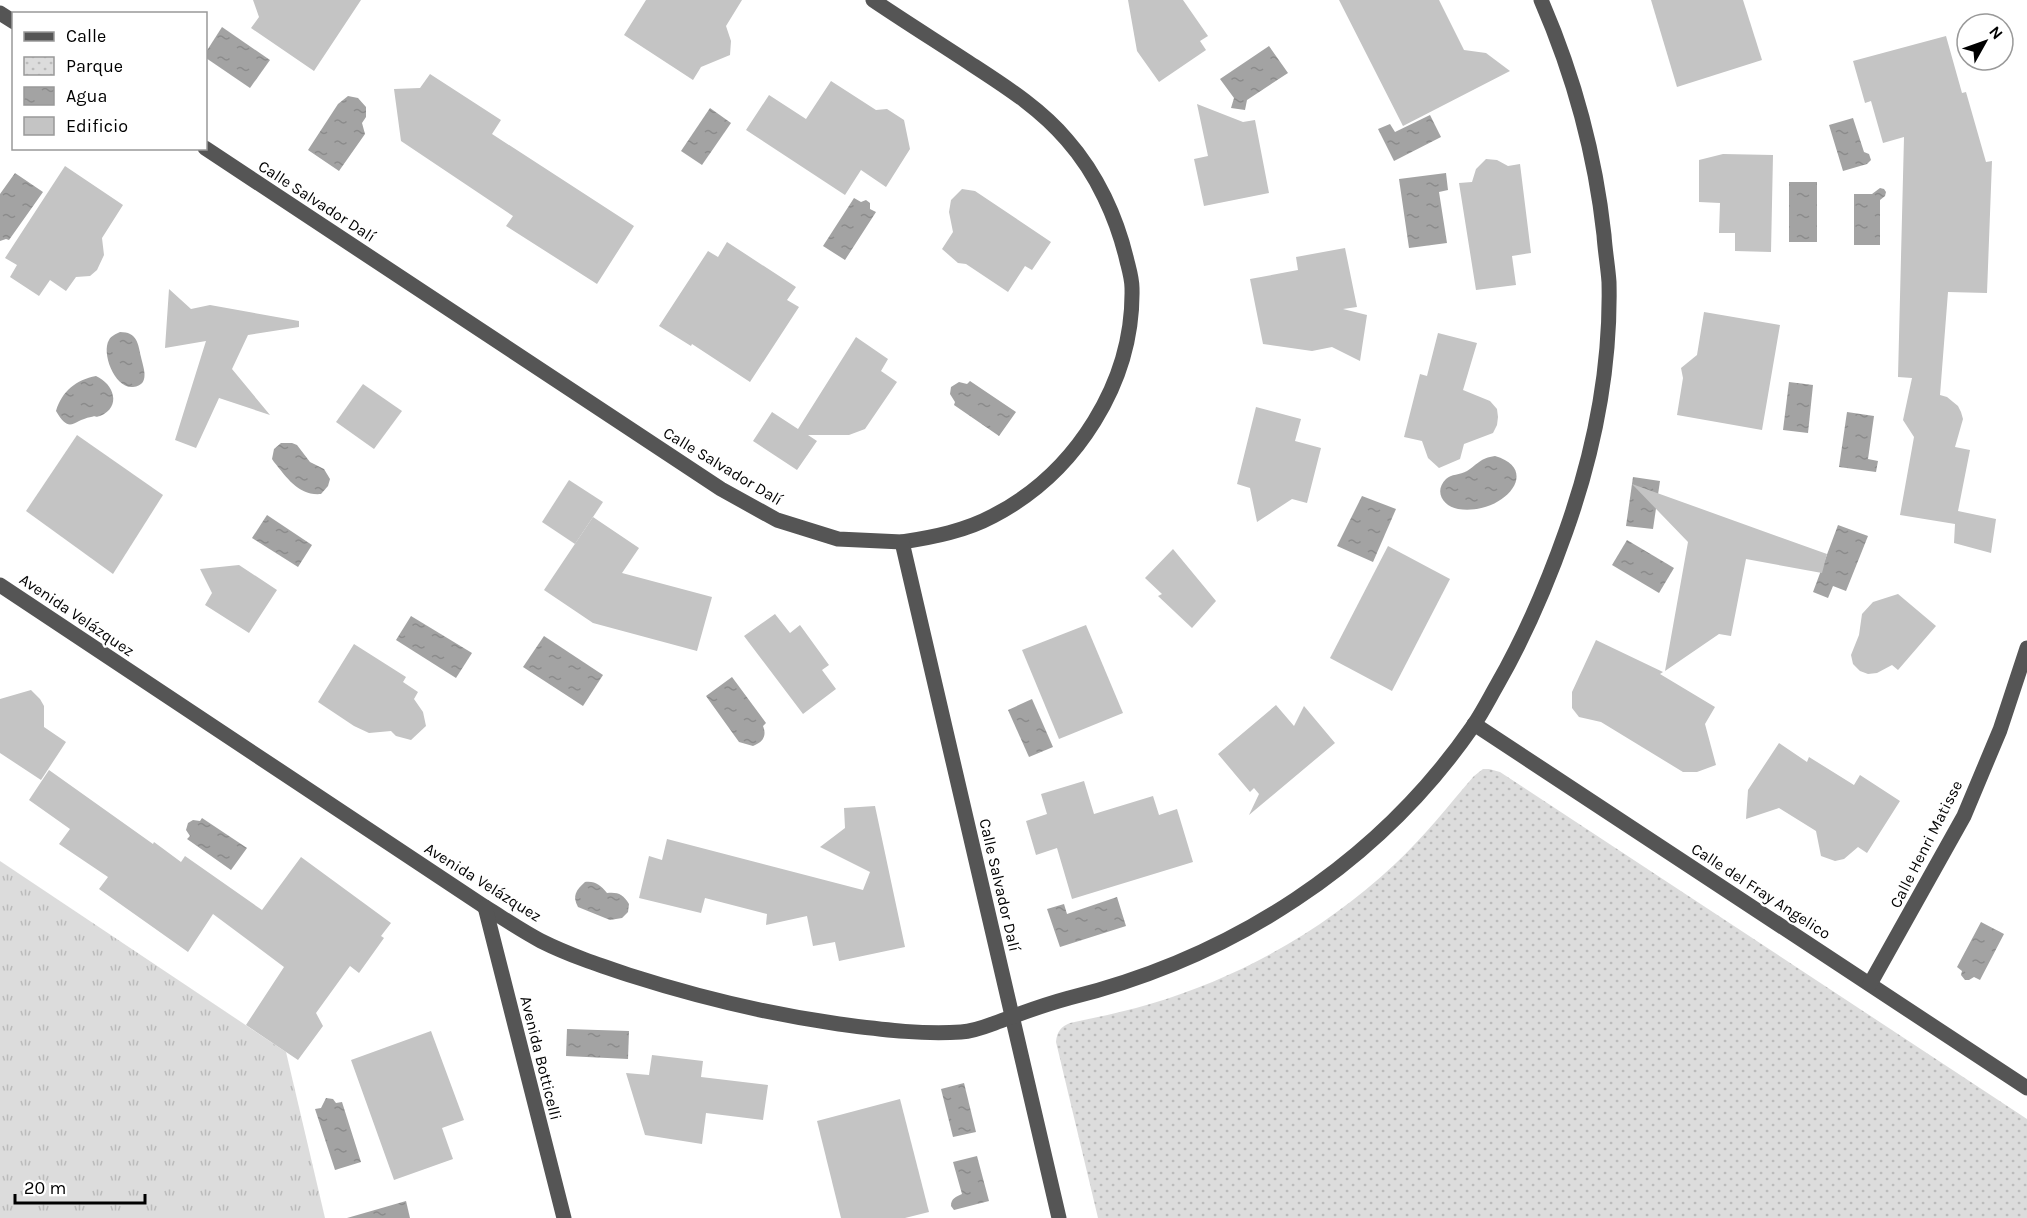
<svg xmlns="http://www.w3.org/2000/svg" width="2027" height="1218" font-family="Karla,sans-serif">
	<style>
		.grass { fill: url(#grass-tufts) }
		.park { fill: url(#park-dots) }
		.water { fill: url(#water-ripples) }
		.building { fill: #c4c4c4 }
		.lines { fill: none; stroke-linecap: round; stroke-linejoin: round }
		.minor { stroke: #555; stroke-width: 15 }
		.labels { text-anchor: middle; dominant-baseline: central; stroke-width: 4.5; stroke-linejoin: round; paint-order: stroke }
		.street-label { font-size: 16px; fill: #000; stroke: #fff }
	</style>
	<defs>
		<pattern id="grass-tufts" width="24" height="20" patternUnits="userSpaceOnUse" patternTransform="scale(1.5)"><rect width="24" height="20" fill="#dcdcdc"/><path d="M3 7l-1-3M5 7V3M7 7l1-3M15 17l-1-3M17 17v-4M19 17l1-3" fill="none" stroke="#bbb"/></pattern>
		<pattern id="park-dots" width="8" height="8" patternUnits="userSpaceOnUse" patternTransform="scale(1.5)"><rect width="8" height="8" fill="#dcdcdc"/><path d="M2 2h.1M6 6h.1" fill="none" stroke="#bbb" stroke-width="1.8" stroke-linecap="round"/></pattern>
		<pattern id="water-ripples" width="26" height="14" patternUnits="userSpaceOnUse" patternTransform="scale(1.5)"><rect width="26" height="14" fill="#a3a3a3"/><path d="M2 4q2-2 4 0t4 0M15 11q2-2 4 0t4 0" fill="none" stroke="#8b8b8b"/></pattern>
	</defs>
	<rect width="100%" height="100%" fill="#fff"/>
	<path class="grass" d="M0 861 286 1052 325 1218H0Z"/>
	<path class="park" d="M1483 769H1489L1500 772 2027 1119V1218H1098L1056 1042C1057 1031 1061 1027 1070 1023 1097 1017 1124 1012 1150 1004 1241 977 1326 929 1395 864 1424 837 1448 806 1474 776Z"/>
	<g class="water">
		<path d="M222 27 270 60 250 88 206 58V52Z"/>
		<path d="M1269 46 1288 73 1247 100 1245 110 1231 108 1234 98 1220 79Z"/>
		<path d="M348 96 358 98 366 107V117L362 123 365 134 339 171 308 150 338 104Z"/>
		<path d="M710 108 731 123 702 165 681 151Z"/>
		<path d="M1430 115 1441 137 1394 161 1378 129 1390 124 1395 132Z"/>
		<path d="M1853 118 1864 152 1869 154 1871 160 1867 164 1843 171 1829 125Z"/>
		<path d="M15 173 43 192 9 240 6 239 0 241V194Z"/>
		<path d="M1446 173 1448 190 1439 192 1447 243 1409 248 1399 179Z"/>
		<rect x="1789" y="182" width="28" height="60"/>
		<path d="M1880 188 1884 189 1886 192 1885 196 1880 200V245H1854V194H1872Z"/>
		<path d="M854 198 861 202 866 200 870 203V209L876 212 845 260 823 246Z"/>
		<path d="M120 332C137 332 138 343 141 357 143 367 151 385 133 387 115 389 101 353 109 340 111 336 116 334 120 332Z"/>
		<path d="M96 376C114 384 122 407 100 416 94 418 97 415 91 417 73 420 70 435 56 411 62 391 76 380 96 376Z"/>
		<path d="M970 381 1016 412 999 436 954 405 955 402 950 394 951 387 959 382 967 384Z"/>
		<path d="M1789 382 1813 385 1808 433 1783 430Z"/>
		<path d="M1847 412 1874 416 1868 459 1878 461 1876 472 1839 467Z"/>
		<path d="M281 443H292L297 445 310 462 324 469 330 479 328 486 321 494C299 496 287 478 274 462L272 459 274 449Z"/>
		<path d="M1495 456C1543 470 1502 516 1458 509 1444 507 1433 492 1446 479 1451 474 1460 475 1467 471 1478 464 1480 458 1495 456Z"/>
		<path d="M1633 477 1660 481 1653 529 1626 526Z"/>
		<path d="M1362 496 1396 509 1373 562 1337 546Z"/>
		<path d="M267 515 312 545 298 567 252 538Z"/>
		<path d="M1838 525 1868 536 1846 591 1833 586 1828 598 1813 592Z"/>
		<path d="M1627 540 1674 568 1659 593 1612 565Z"/>
		<path d="M411 616 472 653 456 678 396 640Z"/>
		<path d="M544 636 603 675 583 706 523 667Z"/>
		<path d="M732 677 766 723 763 726C767 736 763 742 753 746L739 742 706 696Z"/>
		<path d="M1032 699 1053 747 1029 757 1008 710Z"/>
		<path d="M202 818 247 848 231 870 187 839 190 836 186 830 188 823 193 820 200 821Z"/>
		<path d="M585 882C596 881 600 885 607 893 618 892 623 894 629 904L628 912 622 918 610 920 578 907C572 896 576 890 585 882Z"/>
		<path d="M1117 897 1126 926 1060 947 1047 909 1064 904 1067 914Z"/>
		<path d="M1981 922 2004 934 1980 980 1974 977 1969 980H1965L1961 975 1962 971 1957 967Z"/>
		<path d="M567 1029 629 1031 628 1059 566 1056Z"/>
		<path d="M964 1083 976 1132 953 1137 941 1089Z"/>
		<path d="M326 1098 333 1099 336 1103 342 1102 361 1162 335 1170 315 1109 321 1108Z"/>
		<path d="M977 1156 989 1201 954 1210 951 1206C951 1198 956 1197 962 1194L953 1162Z"/>
		<path d="M406 1201 410 1218H347Z"/>
	</g>
	<g class="building">
		<path d="M253 0H361L314 71 251 28 259 17Z"/>
		<path d="M646 0H742L726 26 731 41 730 55 701 67 693 80 624 35Z"/>
		<path d="M1128 0H1183L1208 36 1200 41 1206 50 1159 82 1137 51Z"/>
		<path d="M1339 0H1439L1464 50 1486 53 1510 71 1403 126Z"/>
		<path d="M1651 0H1743L1762 60 1677 87Z"/>
		<path d="M1946 36 1962 93 1966 92 1986 162 1992 161 1987 293 1948 292 1940 395 1947 397 1958 406 1961 412 1963 419 1955 447 1970 450 1958 511 1996 519 1991 553 1954 543 1955 524 1900 515 1914 437 1903 420 1912 378 1898 377 1904 137 1883 143 1871 101 1865 103 1853 61Z"/>
		<path d="M430 74 501 120 492 134 634 226 597 284 506 226 513 216 401 141 394 89 420 88Z"/>
		<path d="M831 81 876 110 887 109 904 120 910 149 886 187 861 170 845 195 746 130 769 95 806 119Z"/>
		<path d="M1197 104 1243 122 1255 120 1269 193 1204 206 1194 159 1208 156Z"/>
		<path d="M1723 154 1773 155 1771 252 1735 251V233H1719L1720 203 1699 202V160Z"/>
		<path d="M1486 159 1497 160 1508 166 1520 164 1531 253 1512 256 1516 285 1476 290 1459 183 1472 182 1476 169Z"/>
		<path d="M65 166 123 205 102 238 104 255 97 270 90 276 76 277 66 291 50 280 39 296 10 277 17 265 5 258Z"/>
		<path d="M962 189 975 191 1051 242 1032 270 1025 266 1008 292 966 264 958 263 942 249 953 232 949 212 951 200Z"/>
		<path d="M727 242 796 287 787 300 799 307 750 382 692 344 691 346 659 326 708 251 718 257Z"/>
		<path d="M1345 248 1357 307 1343 309 1367 315 1360 361 1332 347 1312 351 1263 344 1250 279 1298 270 1296 257Z"/>
		<path d="M169 289 191 309 210 305 299 321V327L248 335 232 369 270 415 219 398 196 448 175 440 206 341 165 348Z"/>
		<path d="M1704 312 1780 325 1762 430 1677 415 1683 378 1681 368 1697 355Z"/>
		<path d="M1438 333 1477 343 1463 390 1490 401 1497 409 1498 417 1497 425 1493 433 1464 444 1460 459 1439 468 1428 458 1422 441 1404 437 1420 374 1427 376Z"/>
		<path d="M856 337 888 359 881 371 897 382 865 429 849 435H808L817 441 797 470 753 441 772 412 798 429Z"/>
		<path d="M363 384 402 411 374 449 336 422Z"/>
		<path d="M1256 407 1301 419 1295 441 1321 448 1307 503 1292 499 1257 522 1250 488 1237 484Z"/>
		<path d="M77 435 163 495 113 574 26 511Z"/>
		<path d="M569 480 603 502 575 544 542 522Z"/>
		<path d="M1632 484 1827 554 1822 573 1746 559 1731 636 1719 634 1665 671 1688 542Z"/>
		<path d="M593 517 639 548 622 573 712 597 697 651 593 623 544 590Z"/>
		<path d="M1388 546 1450 579 1392 691 1330 658Z"/>
		<path d="M1173 549 1216 601 1192 628 1158 596 1162 594 1145 578Z"/>
		<path d="M239 565 277 590 249 633 205 605 212 593 200 569Z"/>
		<path d="M1898 594 1936 626 1898 670 1892 665 1877 673 1868 674 1860 671 1853 664 1851 655 1859 635 1862 614 1873 602Z"/>
		<path d="M775 614 790 633 800 625 829 665 822 670 836 689 803 714 744 636Z"/>
		<path d="M1086 625 1123 713 1059 739 1022 650Z"/>
		<path d="M1596 640 1663 672 1660 674 1715 707 1705 724 1716 765 1697 772H1683L1601 722 1579 717 1572 708V692Z"/>
		<path d="M354 644 406 677 403 682 418 692 414 699 423 712 426 726 411 740 396 736 391 731 369 733 354 726 318 702Z"/>
		<path d="M31 690 40 699 44 706V727L66 742 41 780 0 753V699Z"/>
		<path d="M1276 705 1294 726 1304 706 1335 743 1249 815 1259 794 1254 788 1250 792 1218 754Z"/>
		<path d="M1779 743 1807 762 1809 757 1854 785 1860 775 1900 801 1867 853 1858 847 1844 859 1835 861 1821 856 1816 831 1779 808 1746 819 1748 790Z"/>
		<path d="M49 770 153 844 154 842 181 862 185 856 262 910 301 857 391 923 381 936 384 938 359 973 350 966 316 1013 323 1026 298 1060 246 1025 284 967 213 914 188 952 99 889 108 877 59 844 70 829 29 800Z"/>
		<path d="M1084 781 1094 814 1153 796 1159 815 1177 809 1193 862 1072 899 1057 848 1036 855 1026 821 1047 814 1041 794Z"/>
		<path d="M875 806 905 947 839 961 835 942 813 946 807 916 766 925 767 914 705 898 701 913 639 898 649 856 662 860 667 839 863 890 870 872 820 847 845 828 844 808Z"/>
		<path d="M431 1031 464 1120 442 1128 453 1159 394 1180 351 1060Z"/>
		<path d="M652 1055 703 1061 701 1077 768 1085 763 1120 706 1113 702 1144 645 1135 626 1073 649 1075Z"/>
		<path d="M900 1099 929 1212 905 1218H841L817 1121Z"/>
	</g>
	<g class="lines">
		<g class="minor">
			<path d="M873 0C904 21 936 41 968 62 1003 85 1039 107 1067 140 1097 174 1117 218 1127 261 1129 269 1132 279 1132 288 1134 382 1076 473 993 516 965 531 934 537 902 542"/>
			<path d="M0 13 14 22"/>
			<path d="M205 148 721 489 777 520 838 539 902 542 1059 1218"/>
			<path d="M0 585 485 907C503 918 522 931 541 941 569 955 599 965 629 975 698 997 768 1014 839 1024 879 1029 921 1035 961 1032 977 1031 991 1024 1006 1019 1027 1011 1047 1004 1069 998 1231 958 1377 865 1473 726 1482 713 1489 699 1497 685 1525 636 1547 585 1566 531 1594 452 1611 367 1609 282 1608 267 1605 251 1604 235 1595 153 1574 76 1541 0"/>
			<path d="M1474 724 2027 1088"/>
			<path d="M485 907 564 1218"/>
			<path d="M1870 984 1964 816 2000 730 2027 648"/>
		</g>
	</g>
	<g class="labels">
		<g class="street-label">
			<text transform="translate(317 201) rotate(33)">Calle Salvador Dalí</text>
			<text transform="translate(723 466) rotate(31)">Calle Salvador Dalí</text>
			<text transform="translate(77 615) rotate(34)">Avenida Velázquez</text>
			<text transform="translate(1926 844) rotate(-63)">Calle Henri Matisse</text>
			<text transform="translate(483 882) rotate(32)">Avenida Velázquez</text>
			<text transform="translate(1000 885) rotate(77)">Calle Salvador Dalí</text>
			<text transform="translate(1761 891) rotate(33)">Calle del Fray Angelico</text>
			<text transform="translate(541 1058) rotate(76)">Avenida Botticelli</text>
		</g>
	</g>
	<rect x="12" y="12" width="195" height="138" fill="#ffffff" stroke="#999999" stroke-width="1.5"/>
	<rect x="24" y="32" width="30" height="9" fill="#555555" stroke="#999999" stroke-width="1.5"/>
	<text x="66" y="42" font-size="18" fill="#000000">Calle</text>
	<rect x="24" y="57" width="30" height="18" fill="url(#park-dots)" stroke="#999999" stroke-width="1.5"/>
	<text x="66" y="72" font-size="18" fill="#000000">Parque</text>
	<rect x="24" y="87" width="30" height="18" fill="url(#water-ripples)" stroke="#999999" stroke-width="1.5"/>
	<text x="66" y="102" font-size="18" fill="#000000">Agua</text>
	<rect x="24" y="117" width="30" height="18" fill="#c4c4c4" stroke="#999999" stroke-width="1.5"/>
	<text x="66" y="132" font-size="18" fill="#000000">Edificio</text>
	<g transform="translate(1985 42) rotate(50)"><circle r="28" fill="#ffffff" stroke="#999999" stroke-width="1.5"/>
	<path d="M0-4.5L10 22L0 15L-10 22Z" fill="#000000"/>
	<text y="-9" font-size="16" font-weight="bold" text-anchor="middle" fill="#000000">N</text>
	</g>
	<path d="M15 1194v9h130v-9" fill="none" stroke="#000000" stroke-width="3"/>
	<text x="24" y="1194" font-size="18" fill="#000000" stroke="#ffffff" stroke-width="4.5" paint-order="stroke">20 m</text>
</svg>
